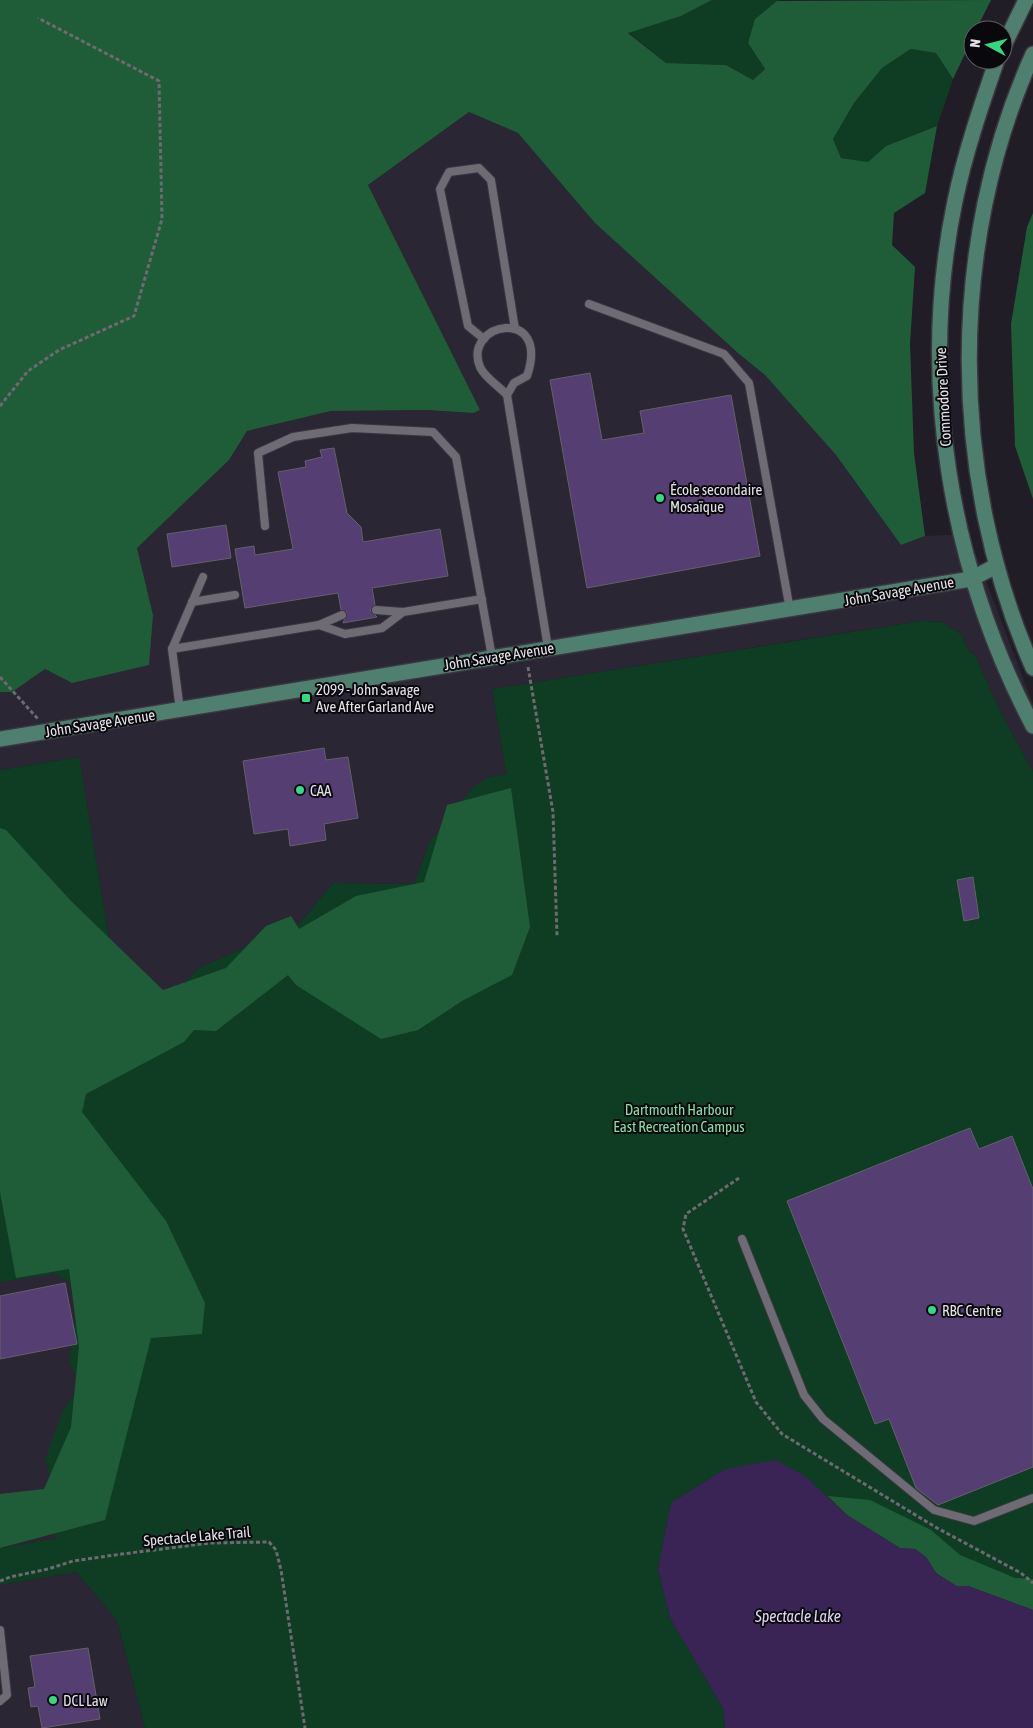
<svg xmlns="http://www.w3.org/2000/svg" width="1033" height="1728" font-family="'Asap Condensed',sans-serif">
	<style>
		.built { fill: #2b2634 }
		.green { fill: #0f3d23 }
		.forest { fill: #1f5d39 }
		.water { fill: #3a2455 }
		.building { fill: #543e72; stroke: #64606a }
		.lines { fill: none; stroke-linecap: round; stroke-linejoin: round }
		.lane-casing { stroke: #3a373f; stroke-width: 10 }
		.secondary-casing { stroke: #3a373f; stroke-width: 18 }
		.path { stroke: #6d6a72; stroke-width: 3; stroke-dasharray: 4 2.5; stroke-linecap: butt }
		.lane { stroke: #6f6b75; stroke-width: 8 }
		.secondary { stroke: #4e7f6f; stroke-width: 15 }
		.poi-dot { fill: #34d881; stroke: #09080c; stroke-width: 2 }
		.labels { text-anchor: middle; dominant-baseline: central; stroke-width: 4; stroke-linejoin: round; paint-order: stroke }
		.street-label { font-size: 15px; fill: #e4e2e8; stroke: #09080c }
		.poi-label { font-size: 15px; fill: #e4e2e8; stroke: #09080c; text-anchor: start }
		.park-label { font-size: 15px; fill: #87dfa6; stroke: #09080c }
		.water-label { font-size: 16px; font-style: italic; fill: #e0d4f5; stroke: #09080c }
	</style>
	<rect width="100%" height="100%" fill="#201d26"/>
	<g class="built">
		<path d="M469 112 518 133 595 223 739 354 765 375 836 455 901 545 925 536 968 534 1033 704V772L999 709 974 653 971 654 962 638 964 636 942 622 935 621H920L492 689 506 774 489 777 429 843 414 884 333 883 300 923 199 968 158 1009 122 1017 79 757 0 770V692L12 691 45 669 72 683 153 615 137 548 229 460 247 431 331 411 427 410 472 413 480 410 368 185Z"/>
		<path d="M54 1273 81 1288 78 1379 73 1396 62 1412 56 1490 57 1538 0 1548V1282Z"/>
		<path d="M76 1572 117 1620 145 1728H0V1585Z"/>
	</g>
	<g class="green">
		<path d="M712 0H782L777 1 748 43 765 69 753 80 726 65 666 63 628 32 681 16Z"/>
		<path d="M912 49 936 53 953 79 937 126 886 146 868 162 841 158 833 139 854 103 882 68Z"/>
		<path d="M921 621 942 622 964 636 962 638 971 654 974 653 999 709 1033 772V1610L723 1470 671 1503 658 1569 670 1618 723 1708 725 1728H145L117 1620 76 1572 0 1585V1548L57 1538 52 1528 56 1490 45 1460 62 1412 73 1396 78 1379 69 1363 81 1288 54 1274 0 1282V770L79 757 122 1017 158 1009 199 968 300 923 333 883 414 884 429 843 474 786 489 777 506 774 492 689Z"/>
	</g>
	<g class="forest">
		<path d="M0 0H712L681 16 628 33 666 63 726 65 753 80 765 69 748 43 755 19 777 1 991 0 976 30H973V37L953 79 936 53 911 49 882 68 854 103 833 139 841 158 868 162 886 146 937 126 925 193 894 213 892 245 915 267 910 344 914 453 925 536 901 545 836 455 765 375 739 354 595 223 518 133 469 112 368 185 480 410 473 413 427 410 331 411 247 431 229 460 137 548 153 615 149 665 72 683 45 669 12 692H0Z"/>
		<path d="M1033 213V499L1015 446 1011 324 1027 227Z"/>
		<path d="M511 788 530 927 512 975 462 1001 418 1030 381 1039 296 985 288 975 216 1031 194 1030 184 1042 86 1094 82 1112 166 1221 205 1303 202 1334 151 1338 105 1520 0 1548V1494L44 1489 71 1427 79 1347 69 1269 16 1278 0 1192V828L6 830 71 901 163 990 226 968 266 926 291 916 299 929 356 896 424 882 447 805Z"/>
		<path d="M828 1496 870 1500 931 1530 960 1555 1015 1578 1033 1579V1610L968 1586 957 1587 936 1573 926 1557 915 1549 900 1548 847 1515Z"/>
	</g>
	<path class="water" d="M776 1460 806 1477 847 1515 900 1548 915 1549 926 1557 936 1573 957 1586H968L1033 1610V1728H725L723 1708 670 1618 658 1569 671 1503 723 1470Z"/>
	<g class="building">
		<path d="M590 373 602 440 644 433 640 411 731 395 760 556 587 588 550 380Z"/>
		<path d="M334 448 347 513 361 527 363 542 440 529 448 576 372 588 375 605 370 610 377 617 343 623 347 613 341 610 338 593 245 608 235 549 254 546 255 555 293 549 278 472 306 467 305 461 322 457 320 450Z"/>
		<path d="M226 525 231 558 172 567 167 534Z"/>
		<path d="M324 748 326 760 348 757 358 818 324 824 326 840 290 846 288 829 254 834 243 761Z"/>
		<path d="M973 877 979 918 964 921 957 880Z"/>
		<path d="M970 1128 979 1149 1012 1136 1033 1189V1467L938 1505 916 1488 889 1419 875 1424 787 1201Z"/>
		<path d="M65 1283 77 1344 0 1359V1296Z"/>
		<path d="M88 1648 100 1719 42 1728 38 1706 31 1707 28 1688 35 1687 30 1656Z"/>
	</g>
	<g class="lines">
		<g class="lane-casing">
			<g id="lane">
				<path d="M589 304 724 354 749 383 790 610"/>
				<path d="M484 339 468 326 440 189 449 172 479 168 491 180 515 329"/>
				<path d="M507 395C499 386 485 378 480 367 462 322 551 305 527 376L514 383 507 395 548 648"/>
				<path d="M265 526 258 453 293 437 352 428 433 432 456 457 492 657"/>
				<path d="M203 577 172 649 319 625 345 634 382 628 403 612 482 599"/>
				<path d="M192 602 235 595"/>
				<path d="M376 610 403 612"/>
				<path d="M319 625 342 615"/>
				<path d="M172 649 180 710"/>
				<path d="M742 1239 804 1395 823 1419 934 1510 974 1521 1033 1498"/>
				<path d="M0 1630 7 1695 0 1701"/>
			</g>
		</g>
		<g class="secondary-casing">
			<g id="secondary">
				<path d="M1003 47 1026 0"/>
				<path d="M1033 54C947 245 949 477 1033 668"/>
				<path d="M997 60C981 106 965 153 955 201 918 379 949 566 1033 726"/>
				<path d="M0 739 934 585 971 579 996 566"/>
			</g>
		</g>
		<g class="path">
			<path d="M0 406 28 371 59 350 134 316 162 219 159 81 38 18"/>
			<path d="M528 667 553 812 557 936"/>
			<path d="M0 677 38 719"/>
			<path d="M739 1178 686 1214 683 1229 756 1402 782 1434 937 1528 1021 1573 1033 1583"/>
			<path d="M0 1581 10 1577 48 1569 73 1561 122 1554 210 1543 269 1542 276 1550 281 1570 305 1728"/>
		</g>
		<use href="#lane" class="lane"/>
		<use href="#secondary" class="secondary"/>
	</g>
	<g class="poi-dot">
		<circle cx="660" cy="498" r="5"/>
		<rect x="301" y="693" width="10" height="10" rx="2.5"/>
		<circle cx="300" cy="790" r="5"/>
		<circle cx="932" cy="1310" r="5"/>
		<circle cx="53" cy="1700" r="5"/>
	</g>
	<g class="labels">
		<g class="street-label">
			<text transform="translate(943 397) rotate(-93)">Commodore Drive</text>
			<text transform="translate(899 591) rotate(-10)">John Savage Avenue</text>
			<text transform="translate(499 656) rotate(-9)">John Savage Avenue</text>
			<text transform="translate(100 723) rotate(-9)">John Savage Avenue</text>
			<text transform="translate(197 1536) rotate(-5)">Spectacle Lake Trail</text>
		</g>
		<g class="poi-label">
			<text x="670" y="489">École secondaire<tspan x="670" dy="17">Mosaïque</tspan></text>
			<text x="316" y="689">2099 - John Savage<tspan x="316" dy="17">Ave After Garland Ave</tspan></text>
			<text x="310" y="790">CAA</text>
			<text x="942" y="1310">RBC Centre</text>
			<text x="63" y="1700">DCL Law</text>
		</g>
		<g class="park-label">
			<text x="679" y="1109">Dartmouth Harbour<tspan x="679" dy="17">East Recreation Campus</tspan></text>
		</g>
		<g class="water-label">
			<text x="798" y="1616">Spectacle Lake</text>
		</g>
	</g>
	<g transform="translate(988 45) rotate(277)"><circle r="24" fill="#09080c" stroke="#615f64"/>
	<path d="M0-4L9 19L0 12L-9 19Z" fill="#34d881"/>
	<text y="-8" font-size="14" font-weight="bold" text-anchor="middle" fill="#e4e2e8">N</text>
	</g>
</svg>
